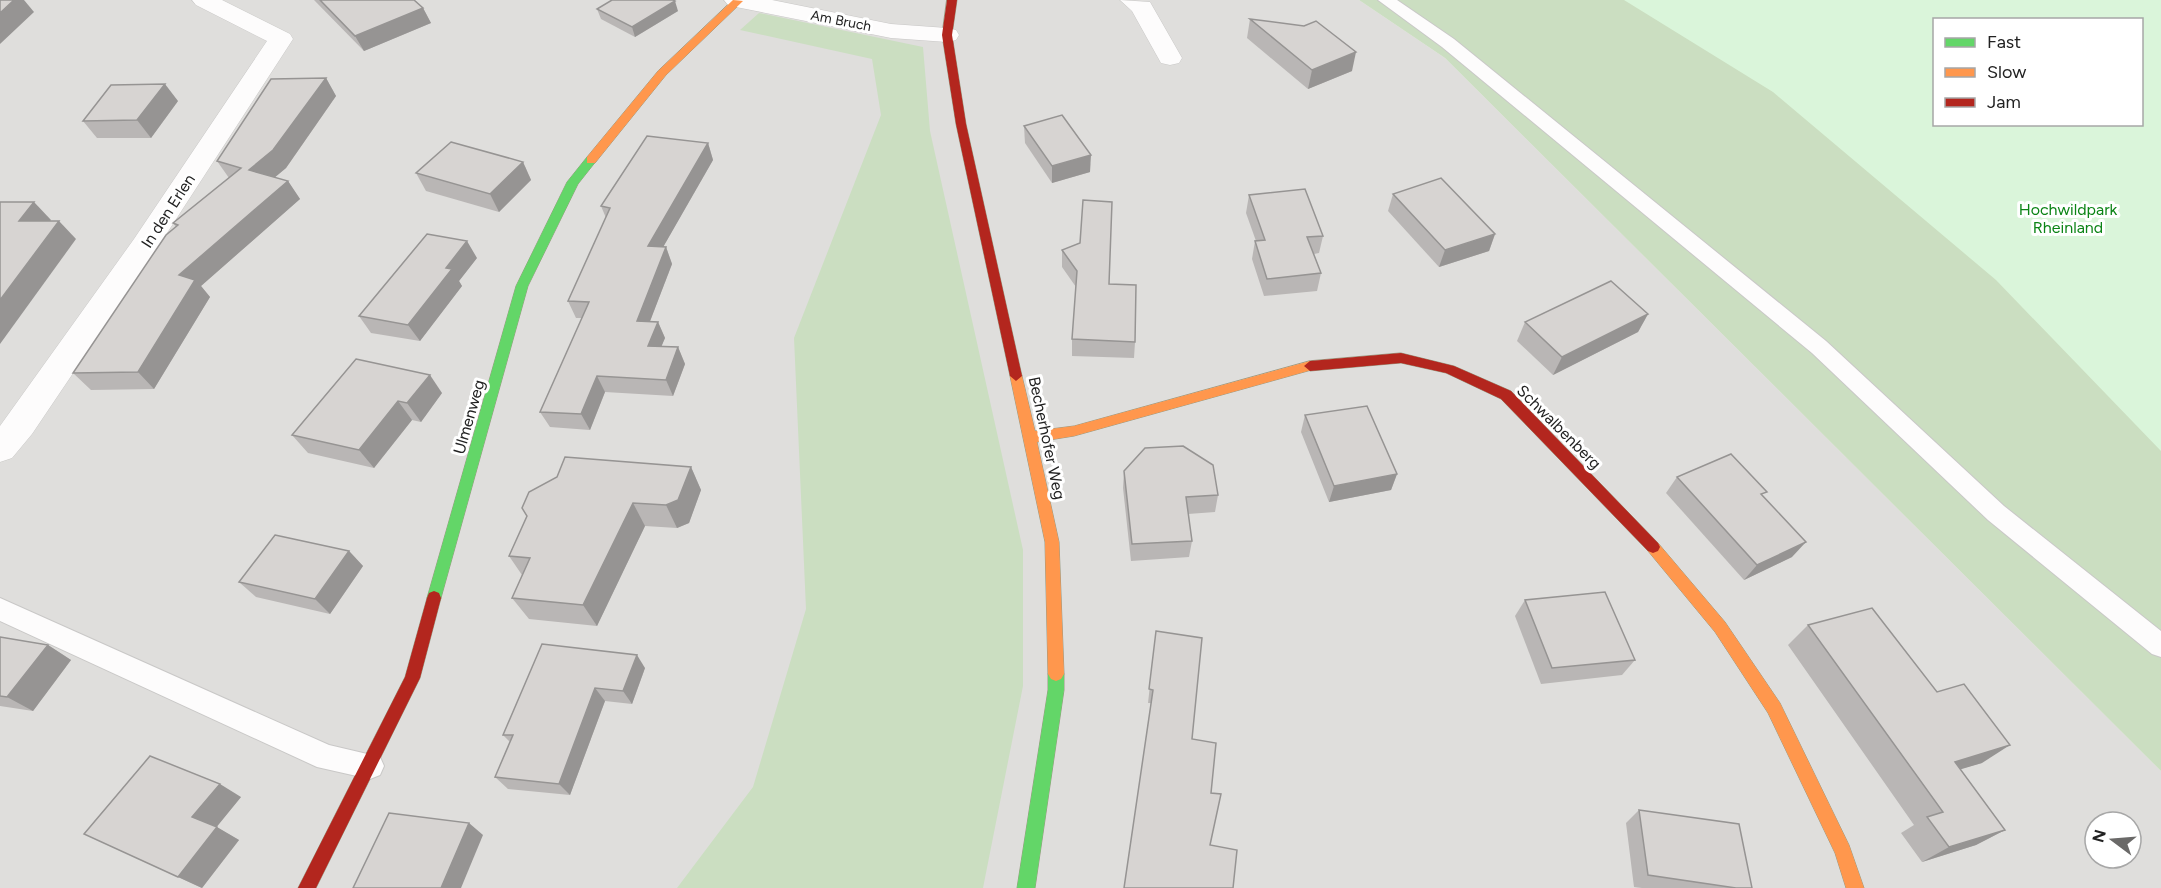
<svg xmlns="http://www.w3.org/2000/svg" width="2161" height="888" font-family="Figtree,sans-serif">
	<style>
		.residential { fill: #dfdedc; fill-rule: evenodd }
		.forest { fill: #cbdec1; fill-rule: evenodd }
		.park { fill: #daf5da; fill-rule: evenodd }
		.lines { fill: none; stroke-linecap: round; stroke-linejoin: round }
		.lane-casing { stroke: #c9c8c7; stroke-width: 2 }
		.street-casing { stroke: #c9c8c7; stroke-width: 1 }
		.fast-casing { stroke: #999a82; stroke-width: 1 }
		.slow-casing { stroke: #999a82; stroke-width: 1 }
		.jam-casing { stroke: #999a82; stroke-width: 1 }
		.lane { fill: #fdfcfc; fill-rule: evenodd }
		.street { fill: #fdfcfc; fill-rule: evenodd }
		.fast { fill: #63d668; fill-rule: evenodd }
		.slow { fill: #ff974d; fill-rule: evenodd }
		.jam { fill: #b3261e; fill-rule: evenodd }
		.wall { fill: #b9b6b5 }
		.shaded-wall { fill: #969493 }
		.building { fill: #d7d4d2; stroke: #969493; stroke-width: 1.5 }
		.labels { text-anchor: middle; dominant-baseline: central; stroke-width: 6; stroke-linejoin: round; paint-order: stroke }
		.far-street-label { font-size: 14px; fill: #222; stroke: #fff }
		.park-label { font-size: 16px; fill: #0c8416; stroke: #fff }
		.street-label { font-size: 16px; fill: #222; stroke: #fff }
	</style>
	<rect width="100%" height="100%" fill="#f0eeeb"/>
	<path class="residential" d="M0 0H1359L1445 58 2161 771V888H0ZM2095 822H2131V858H2095Z"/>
	<g class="forest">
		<path d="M1359 0H2161V771L1445 58ZM1934 20H2142V124H1934Z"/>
		<path d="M759 13 923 47 930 131 1023 550V686L983 888H677L753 787 806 609 794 338 881 115 872 59 740 30Z"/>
	</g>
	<path class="park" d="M1624 0H2161V451L1996 280 1773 92ZM1934 20H2142V124H1934Z"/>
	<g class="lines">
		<g class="lane-casing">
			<g id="lane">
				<path d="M1378 0H1397L1454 39 1826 341 2004 506 2161 631V657L2152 654 1988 520 1812 353 1442 47Z"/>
				<path d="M0 598 329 745 380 757 384 766 380 775 370 779 317 767 0 621Z"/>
			</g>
		</g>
		<g class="street-casing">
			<g id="street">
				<path d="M192 0H222L290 34 293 39 154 253 32 434 12 458 0 462V426L134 239 267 41 196 5Z"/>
				<path d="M724 0H772L891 24 947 28 956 30 959 35 956 40 947 42 891 38 736 7 728 5Z"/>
				<path d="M1120 0 1150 2 1182 58 1179 63 1170 65 1161 63 1132 11Z"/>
			</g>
		</g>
		<g class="fast-casing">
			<g id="fast">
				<path d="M591 156 597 160 578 184 528 286 441 598 439 603 434 605 429 603 427 598 516 286 567 182 587 157Z"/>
				<path d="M1056 667 1061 669 1064 674V690L1035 888H1017L1048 690V674L1051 669Z"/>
			</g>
		</g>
		<g class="slow-casing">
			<g id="slow">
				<path d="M733 0 743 1 666 75 595 163H587V157L658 71Z"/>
				<path d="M1310 361 1316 366 1315 369 1074 436 1037 442 1059 542 1064 674 1061 679 1056 681 1051 679 1048 674 1045 542 1010 376 1011 373H1021L1022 376 1035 431 1074 426Z"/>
				<path d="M1653 541 1658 543 1725 622 1780 703 1849 845 1864 888H1846L1835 853 1768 713 1715 632 1648 551 1646 547 1648 543Z"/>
			</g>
		</g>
		<g class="jam-casing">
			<g id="jam">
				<path d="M947 0H957L952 35 966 124 1022 376 1016 381 1010 376 956 124 942 35Z"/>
				<path d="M1401 353 1454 366 1511 391 1658 543 1660 547 1658 551 1653 553 1648 551 1501 399 1446 373 1401 363 1310 371 1304 366 1310 361Z"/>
				<path d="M434 591 439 593 441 598 420 678 316 888H298L405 677 427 598 429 593Z"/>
			</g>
		</g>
		<use href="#lane" class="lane"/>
		<use href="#street" class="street"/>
		<use href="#fast" class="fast"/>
		<use href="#slow" class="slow"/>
		<use href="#jam" class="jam"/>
	</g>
	<g class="wall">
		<path d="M314 0H414L423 8 431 23 364 51Z"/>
		<path d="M597 9 678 11 635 37 601 19Z"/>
		<path d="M1250 19 1352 71 1308 89 1247 38Z"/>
		<path d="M326 78 336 96 286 168 274 178 288 181 300 199 201 286 210 297 154 389 91 390 73 373 176 227 173 223 229 178 217 161Z"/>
		<path d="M178 101 151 138H97L83 121Z"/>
		<path d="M1024 126 1090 172 1052 183 1025 143Z"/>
		<path d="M708 143 713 160 663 247H666L672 264 650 321 658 322 665 338 661 346 678 347 685 364 673 396 605 392 590 430 550 427 540 412 582 318H576L568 301 606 218 601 206Z"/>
		<path d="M523 162 531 180 499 212 426 191 416 173Z"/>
		<path d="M1393 194 1495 234 1489 251 1439 267 1388 211Z"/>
		<path d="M1249 195 1323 236 1319 253 1314 254 1321 273 1317 291 1264 296 1252 259 1255 241H1256L1246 213Z"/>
		<path d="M1062 250 1109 284 1135 342 1134 358 1072 356V339L1076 287 1062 267Z"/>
		<path d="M477 258 459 281 462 286 420 341 371 333 359 316Z"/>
		<path d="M1648 314 1638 332 1553 375 1517 341 1525 322Z"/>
		<path d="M356 359 442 393 421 422 412 420 374 468 308 453 292 435Z"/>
		<path d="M1305 415 1397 474 1391 490 1329 502 1301 432Z"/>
		<path d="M691 467 701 490 689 523 677 528 645 526 597 626 529 619 512 598 522 575 509 556 527 516Z"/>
		<path d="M1124 471 1218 495 1215 512 1188 514 1192 541 1189 557 1131 561 1123 488Z"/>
		<path d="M1677 477 1763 496 1792 557 1744 580 1666 493Z"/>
		<path d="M349 551 363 566 330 614 256 597 239 582Z"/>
		<path d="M1525 600 1635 660 1622 675 1541 684 1515 616Z"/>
		<path d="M1808 625 1982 763 1960 769 2005 830 1976 845 1922 862 1901 833 1914 825 1788 645Z"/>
		<path d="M1156 631 1192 739 1124 888 1151 703H1148Z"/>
		<path d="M0 637 48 645 71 660 33 711 0 706Z"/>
		<path d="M542 644 645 668 632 704 605 701 570 795 508 789 495 777 510 742 503 735Z"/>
		<path d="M241 797 216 827 239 840 202 888 84 834Z"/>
		<path d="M1639 810 1752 888H1642L1634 887 1626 823Z"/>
	</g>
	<g class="shaded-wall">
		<path d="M14 0H24L34 12 0 44V13Z"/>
		<path d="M675 1 678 11 635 37 632 27Z"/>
		<path d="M423 8 431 23 364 51 355 36Z"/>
		<path d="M1356 52 1352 71 1308 89 1312 70Z"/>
		<path d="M326 78 336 96 286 168 262 188 249 170Z"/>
		<path d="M165 84 178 101 151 138 137 120Z"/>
		<path d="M708 143 713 160 654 263 648 246Z"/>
		<path d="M1091 155 1090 172 1052 183V166Z"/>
		<path d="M523 162 531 180 499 212 490 194Z"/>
		<path d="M288 181 300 199 201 286 210 297 154 389 138 372 179 275Z"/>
		<path d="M34 202 51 220 36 239 19 221Z"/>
		<path d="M59 221 76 239 0 344V300Z"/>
		<path d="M1495 234 1489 251 1439 267 1445 250Z"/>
		<path d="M467 241 477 258 459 281 462 286 420 341 408 325 446 268Z"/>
		<path d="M666 247 672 264 644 337 637 321Z"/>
		<path d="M1648 314 1638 332 1553 375 1562 357Z"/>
		<path d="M658 322 665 338 655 362 648 346Z"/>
		<path d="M678 347 685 364 673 396 666 380Z"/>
		<path d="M430 375 442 393 421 422 407 403Z"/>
		<path d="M597 376 605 392 590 430 581 414Z"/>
		<path d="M398 401 412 420 374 468 359 450Z"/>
		<path d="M691 467 701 490 689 523 677 528 666 505Z"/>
		<path d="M1397 474 1391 490 1329 502 1334 486Z"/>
		<path d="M633 503 645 526 597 626 583 605Z"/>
		<path d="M1806 542 1792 557 1744 580 1757 565Z"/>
		<path d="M349 551 363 566 330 614 315 599Z"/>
		<path d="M48 645 71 660 33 711 7 697Z"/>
		<path d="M637 655 645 668 632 704 623 691Z"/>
		<path d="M595 688 605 701 570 795 559 784Z"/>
		<path d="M2010 745 1982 763 1928 779 1955 762Z"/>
		<path d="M220 784 241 797 215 829 192 817Z"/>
		<path d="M469 823 483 835 461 888H441Z"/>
		<path d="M217 827 239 840 202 888 178 877Z"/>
		<path d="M2005 830 1976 845 1922 862 1949 847Z"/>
	</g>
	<g class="building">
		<path d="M0 0H14L0 13Z"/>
		<path d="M320 0H414L423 8 355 36Z"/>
		<path d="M612 0H673L675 1 632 27 597 9Z"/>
		<path d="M1250 19 1304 26 1316 21 1356 52 1312 70Z"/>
		<path d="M326 78 273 150 249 170 288 181 179 275 195 280 138 372 73 373 166 235 178 225 173 223 241 168 217 161 271 79Z"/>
		<path d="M165 84 137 120 83 121 111 85Z"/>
		<path d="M1062 115 1091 155 1052 166 1024 126Z"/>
		<path d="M647 136 708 143 648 246 666 247 637 321 658 322 648 346 678 347 666 380 597 376 581 414 540 412 589 302 568 301 610 208 601 206Z"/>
		<path d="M451 142 523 162 490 194 416 173Z"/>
		<path d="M1441 178 1495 234 1445 250 1393 194Z"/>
		<path d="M1305 189 1323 236 1307 237 1321 273 1267 279 1255 241 1265 240 1249 195Z"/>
		<path d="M1083 200 1112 202 1109 284 1136 285 1135 342 1072 339 1077 271 1062 250 1080 243Z"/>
		<path d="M0 202H34L19 221H59L0 300Z"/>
		<path d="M427 234 467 241 446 268 452 269 408 325 359 316Z"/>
		<path d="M1611 281 1648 314 1562 357 1525 322Z"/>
		<path d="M356 359 430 375 407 403 398 401 359 450 292 435Z"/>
		<path d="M1367 406 1397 474 1334 486 1305 415Z"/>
		<path d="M1183 446 1213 465 1218 495 1186 497 1192 541 1132 544 1124 471 1145 448Z"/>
		<path d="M1731 454 1767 492 1761 494 1806 542 1757 565 1677 477Z"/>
		<path d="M565 457 691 467 678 500 666 505 633 503 583 605 512 598 530 558 509 556 527 516 522 508 529 492 557 477Z"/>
		<path d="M275 535 349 551 315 599 239 582Z"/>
		<path d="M1605 592 1635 660 1552 668 1525 600Z"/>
		<path d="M1872 608 1937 692 1964 684 2010 745 1955 762 2005 830 1949 847 1927 817 1943 812 1808 625Z"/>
		<path d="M1156 631 1202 638 1192 739 1216 743 1211 793 1221 794 1210 845 1237 850 1233 888H1124L1153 690 1149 689Z"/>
		<path d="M0 637 48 645 7 697 0 696Z"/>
		<path d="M542 644 637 655 623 691 595 688 559 784 495 777 513 735H503Z"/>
		<path d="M150 756 220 784 192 817 217 827 178 877 84 834Z"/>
		<path d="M1639 810 1739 824 1752 888H1736L1648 875Z"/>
		<path d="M389 813 469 823 441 888H353Z"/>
	</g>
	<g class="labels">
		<g class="far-street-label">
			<text transform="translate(841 21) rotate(11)">Am Bruch</text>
		</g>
		<g class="park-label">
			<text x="2068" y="209">Hochwildpark<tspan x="2068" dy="18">Rheinland</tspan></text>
		</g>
		<g class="street-label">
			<text transform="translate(168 211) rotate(-57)">In den Erlen</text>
			<text transform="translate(469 417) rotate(-74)">Ulmenweg</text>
			<text transform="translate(1559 427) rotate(45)">Schwalbenberg</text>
			<text transform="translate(1047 438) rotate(78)">Becherhofer Weg</text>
		</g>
	</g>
	<rect x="1933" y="18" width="210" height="108" fill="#ffffff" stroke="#a7a7a7" stroke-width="1.5"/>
	<rect x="1945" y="38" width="30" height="9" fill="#63d668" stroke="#a7a7a7" stroke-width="1.5"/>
	<text x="1987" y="48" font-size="18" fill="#222222">Fast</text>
	<rect x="1945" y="68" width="30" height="9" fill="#ff974d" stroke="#a7a7a7" stroke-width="1.5"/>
	<text x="1987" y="78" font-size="18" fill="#222222">Slow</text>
	<rect x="1945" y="98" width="30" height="9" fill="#b3261e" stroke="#a7a7a7" stroke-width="1.5"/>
	<text x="1987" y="108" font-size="18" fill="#222222">Jam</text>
	<g transform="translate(2113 840) rotate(286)"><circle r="28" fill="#ffffff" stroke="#a7a7a7" stroke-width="1.5"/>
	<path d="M0-4.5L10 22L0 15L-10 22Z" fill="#6a6968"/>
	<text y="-9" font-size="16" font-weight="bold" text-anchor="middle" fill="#222222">N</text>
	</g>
</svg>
